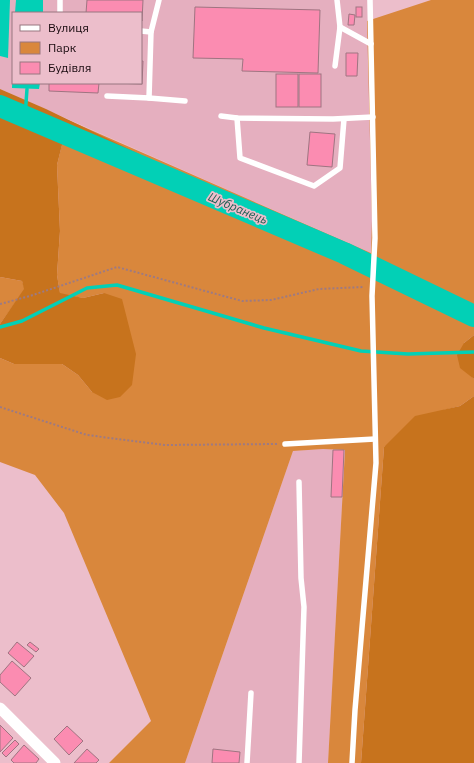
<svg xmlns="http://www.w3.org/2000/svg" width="474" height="763" font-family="'IBM Plex Sans',sans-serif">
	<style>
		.built { fill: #e5afbf; fill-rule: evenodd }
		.green { fill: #d9873c }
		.forest { fill: #c7731d }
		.water { fill: #02d0b6 }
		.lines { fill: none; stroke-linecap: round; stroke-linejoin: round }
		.stream { stroke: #02d0b6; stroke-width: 3.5 }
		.river { stroke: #02d0b6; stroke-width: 22 }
		.building { fill: #fb8cb1; stroke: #9f7481 }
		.path { stroke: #9c7a84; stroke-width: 2; stroke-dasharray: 2 2; stroke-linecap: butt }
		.service { stroke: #fff; stroke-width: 5.5 }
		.minor { stroke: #fff; stroke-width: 11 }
		.labels { text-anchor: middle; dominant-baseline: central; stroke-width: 3.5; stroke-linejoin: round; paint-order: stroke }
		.water-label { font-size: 12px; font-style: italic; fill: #1d5e53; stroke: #ecbecb }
	</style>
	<rect width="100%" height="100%" fill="#ecbecb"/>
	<g class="built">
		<path d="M0 0H367L372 220 371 253 0 89ZM13 13H141V83H13Z"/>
		<path d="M323 449 345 450 328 763H185L293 451Z"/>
	</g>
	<g class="green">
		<path d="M431 0H474V335L464 343 472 377 474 379V396L460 406 444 410 384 447 361 763H328L345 450 323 449 293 451 185 763H109L151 721 64 513 35 475 0 462V358L14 364H62L78 375 92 392 104 293 83 298 60 294 57 275 60 231 57 165 68 120 371 253 372 220 367 21Z"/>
		<path d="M0 277 22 281 25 289 0 324Z"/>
	</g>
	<g class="forest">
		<path d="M0 89 46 109 191 179 369 260 368 268 64 137 57 165 60 231 57 275 60 293 83 298 104 293 122 299 136 354 132 385 120 397 107 400 92 392 78 375 62 364H14L0 358V324L24 289 22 281 0 277Z"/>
		<path d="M474 335V379L460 368 457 355 464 343Z"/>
		<path d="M474 396V763H361L384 447 415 416 460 406Z"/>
	</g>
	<g class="water">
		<path d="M0 0H10L8 58 0 56Z"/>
		<path d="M16 0H43V13H15Z"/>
		<path d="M13 60V83H40L39 89 12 88Z"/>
	</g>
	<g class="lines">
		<g class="stream">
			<path d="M25 117 27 89"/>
			<path d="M0 327 22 321 87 288 117 285 264 328 361 351 408 354 474 352"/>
		</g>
		<path class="river" d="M0 106 344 253 474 316"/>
	</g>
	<g class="building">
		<path d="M87 0H143L142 21 141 13H86Z"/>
		<path d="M195 7 320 10 318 73 242 71 243 59 193 58Z"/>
		<rect x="356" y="7" width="6" height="10"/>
		<path d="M349 14 355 15 354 25H348Z"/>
		<path d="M346 53H358L357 76H346Z"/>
		<path d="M141 61H143L142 84 112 83H141Z"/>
		<rect x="276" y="74" width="22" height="33"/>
		<rect x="299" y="74" width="22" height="33"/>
		<path d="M49 83H99L98 93 49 91Z"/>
		<path d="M310 132 335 134 332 167 307 165Z"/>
		<path d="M333 450H344L342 497H331Z"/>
		<path d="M17 642 34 656 24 667 8 653Z"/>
		<path d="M30 642 39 649 36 652 27 645Z"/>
		<path d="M12 661 31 678 15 696 0 682V675Z"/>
		<path d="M0 725 13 738 0 752Z"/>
		<path d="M67 726 83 741 69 755 54 739Z"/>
		<path d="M15 740 19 744 6 757 2 753Z"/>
		<path d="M24 745 39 759 36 763H14L11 760Z"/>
		<path d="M87 749 99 760 96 763H74Z"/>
		<path d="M213 749 240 752 239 763H212Z"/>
	</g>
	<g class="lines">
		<g class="path">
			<path d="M0 304 30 296 117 267 242 301 271 300 319 289 364 287"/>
			<path d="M0 407 87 435 164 445 278 444"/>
		</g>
		<g class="service">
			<path d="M60 13V0"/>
			<path d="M340 27 371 44"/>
			<path d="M141 31 151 32"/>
			<path d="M335 66 340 27 337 0"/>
			<path d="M107 96 149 98 151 32 159 0"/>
			<path d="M149 98 185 101"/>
			<path d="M221 116 237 118 333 119 373 117"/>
			<path d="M237 118 240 158 314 186 340 168 344 119"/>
			<path d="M285 444 375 439"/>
			<path d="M247 763 251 693"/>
			<path d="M299 763 304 607 301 578 299 482"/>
			<path d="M352 763 355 710 376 463 372 296 375 238 370 0"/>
		</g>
		<path class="minor" d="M0 708 55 763"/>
	</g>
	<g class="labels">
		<g class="water-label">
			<text transform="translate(238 208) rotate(23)">Шубранець</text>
		</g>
	</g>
	<rect x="12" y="12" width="130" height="72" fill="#ecbecb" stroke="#987680"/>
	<rect x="20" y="25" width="20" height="6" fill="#ffffff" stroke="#987680"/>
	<text x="48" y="32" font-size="12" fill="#190a0f">Вулиця</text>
	<rect x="20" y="42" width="20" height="12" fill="#d9873c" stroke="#987680"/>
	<text x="48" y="52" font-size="12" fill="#190a0f">Парк</text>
	<rect x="20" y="62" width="20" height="12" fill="#fb8cb1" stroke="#987680"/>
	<text x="48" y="72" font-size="12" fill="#190a0f">Будівля</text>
</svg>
